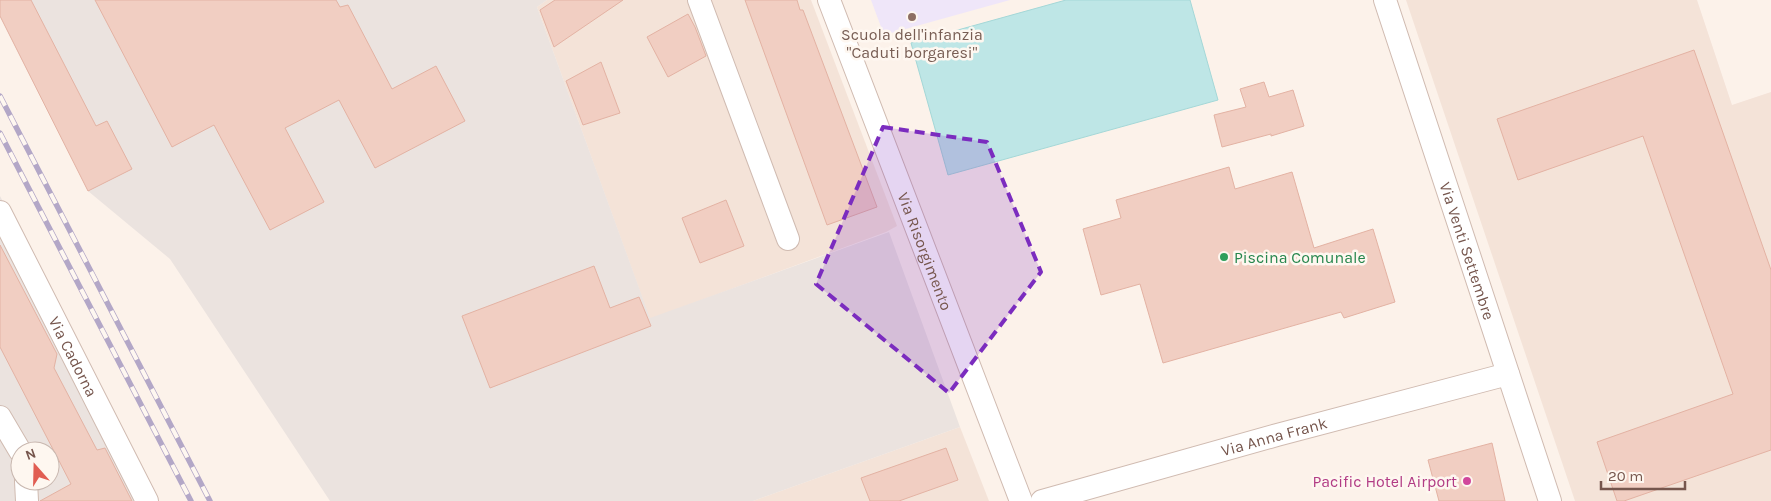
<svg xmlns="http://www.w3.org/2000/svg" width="1771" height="501" font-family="Karla,sans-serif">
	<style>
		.residential { fill: #f4e3d8 }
		.industrial { fill: #ebe3df; fill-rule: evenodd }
		.education { fill: #efe6f9 }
		.water { fill: #bee6e6; stroke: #a4d7d7 }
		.building { fill: #f1cec2; stroke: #e3b2a3 }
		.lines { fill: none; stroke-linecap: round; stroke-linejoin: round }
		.minor-casing { stroke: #d0bbb1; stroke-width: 24 }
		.minor { stroke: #fff; stroke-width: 22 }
		.rail-casing { stroke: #b3a7c7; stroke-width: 5.5 }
		.rail { stroke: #fef7f0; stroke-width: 4; stroke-dasharray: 11; stroke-linecap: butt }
		.marked { fill: #7b2cbf; fill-opacity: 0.2; stroke: #7b2cbf; stroke-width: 4; stroke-dasharray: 10 6; stroke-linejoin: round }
		.education-dot { fill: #8d6e63; stroke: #fef7f0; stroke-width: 2 }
		.leisure-dot { fill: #2e9e5b; stroke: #fef7f0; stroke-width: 2 }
		.hotel-dot { fill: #d1479c; stroke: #fef7f0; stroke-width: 2 }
		.labels { text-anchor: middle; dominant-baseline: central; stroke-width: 5; stroke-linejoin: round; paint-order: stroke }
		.education-label { font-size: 16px; fill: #785e54; stroke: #fef7f0 }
		.street-label { font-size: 16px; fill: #76564d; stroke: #fef7f0 }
		.leisure-label { font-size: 16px; fill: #27864d; stroke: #fef7f0; text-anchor: start }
		.hotel-label { font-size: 16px; fill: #b23c85; stroke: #fef7f0; text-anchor: end }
	</style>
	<rect width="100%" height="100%" fill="#fcf2ea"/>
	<g class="residential">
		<path d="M547 0H811L897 226 886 232 650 319 537 7Z"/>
		<path d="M1406 0H1697L1732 105 1771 92V501H1575Z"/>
		<path d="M960 427 989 501H753Z"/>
	</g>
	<g class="industrial">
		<path d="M0 0H547L537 7 650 318 889 232 960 427 753 501H330L170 259 88 191 0 16Z"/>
		<path d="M0 196 157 501H0ZM20 451H50V481H20Z"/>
	</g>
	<path class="education" d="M871 0H1010L884 35Z"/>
	<path class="water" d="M1066 0H1190L1218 100 948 175 911 43Z"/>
	<g class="building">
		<path d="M0 0H31L96 126 107 121 132 169 88 191 0 16Z"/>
		<path d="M95 0H336L340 7 348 5 392 89 436 66 465 121 375 168 339 100 285 128 324 202 270 230 214 125 172 147Z"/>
		<path d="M555 0H623L554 47 540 10Z"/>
		<path d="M745 0H797L800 10H803L877 207 827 225Z"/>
		<path d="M688 14 695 27 706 56 668 77 647 37Z"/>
		<path d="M1694 50 1771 270V450L1624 501H1617L1597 442 1733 394 1643 136 1518 180 1497 119Z"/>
		<path d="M601 62 620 113 583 125 566 81Z"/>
		<path d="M1264 82 1269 97 1293 90 1304 126 1271 136V134L1222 147 1214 115 1246 107 1240 89Z"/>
		<path d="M1229 167 1235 189 1292 172 1314 248 1373 229 1395 302 1344 318 1341 312 1163 363 1140 284 1101 295 1083 229 1121 218 1116 200Z"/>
		<path d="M726 200 744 246 700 263 682 218Z"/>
		<path d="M0 245 57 354 54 368 97 450 105 448 132 501H40L71 484 0 347Z"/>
		<path d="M594 266 610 308 639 297 651 326 490 388 462 316Z"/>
		<path d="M1492 443 1505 501H1439L1428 460Z"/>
		<path d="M946 448 958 480 899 501H870L861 478Z"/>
	</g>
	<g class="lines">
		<g class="minor-casing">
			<g id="minor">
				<path d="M699 0 788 239"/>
				<path id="s1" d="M829 0 1021 501"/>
				<path id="s2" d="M1385 0 1550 501"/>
				<path id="s3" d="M0 212 147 501"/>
				<path d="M0 417 20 451"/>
				<path d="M26 481 27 501"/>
				<path id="s4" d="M1042 501 1277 435 1508 374"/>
			</g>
		</g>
		<use href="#minor" class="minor"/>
		<g class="rail-casing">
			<g id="rail">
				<path d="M0 96 210 501"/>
				<path d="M0 133 191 501"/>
			</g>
		</g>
		<use href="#rail" class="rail"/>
	</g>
	<path class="marked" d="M883 127 987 142 1041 272 949 393 816 284Z"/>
	<circle class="education-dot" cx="912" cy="17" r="5"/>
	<circle class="leisure-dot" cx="1224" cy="257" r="5"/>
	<circle class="hotel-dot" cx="1467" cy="481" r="5"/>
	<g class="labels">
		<g class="education-label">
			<text x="912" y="34">Scuola dell'infanzia<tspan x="912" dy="18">"Caduti borgaresi"</tspan></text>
		</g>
		<g class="street-label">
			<text stroke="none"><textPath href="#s1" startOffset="269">Via Risorgimento</textPath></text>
			<text stroke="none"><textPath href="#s2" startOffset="264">Via Venti Settembre</textPath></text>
			<text stroke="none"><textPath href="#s3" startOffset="162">Via Cadorna</textPath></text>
			<text stroke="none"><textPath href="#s4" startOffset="241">Via Anna Frank</textPath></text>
		</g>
		<g class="leisure-label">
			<text x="1234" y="257">Piscina Comunale</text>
		</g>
		<g class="hotel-label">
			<text x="1457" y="481">Pacific Hotel Airport</text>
		</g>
	</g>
	<g transform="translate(35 466) rotate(340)"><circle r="24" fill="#fef7f0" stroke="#c8b7af"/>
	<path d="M0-4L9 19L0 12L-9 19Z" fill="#e15e53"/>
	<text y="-8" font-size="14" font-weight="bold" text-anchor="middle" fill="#76564d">N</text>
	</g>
	<path d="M1601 481v8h84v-8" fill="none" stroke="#76564d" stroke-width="2.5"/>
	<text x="1608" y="481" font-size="15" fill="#76564d" stroke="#fef7f0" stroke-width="4" paint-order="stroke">20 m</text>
</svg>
